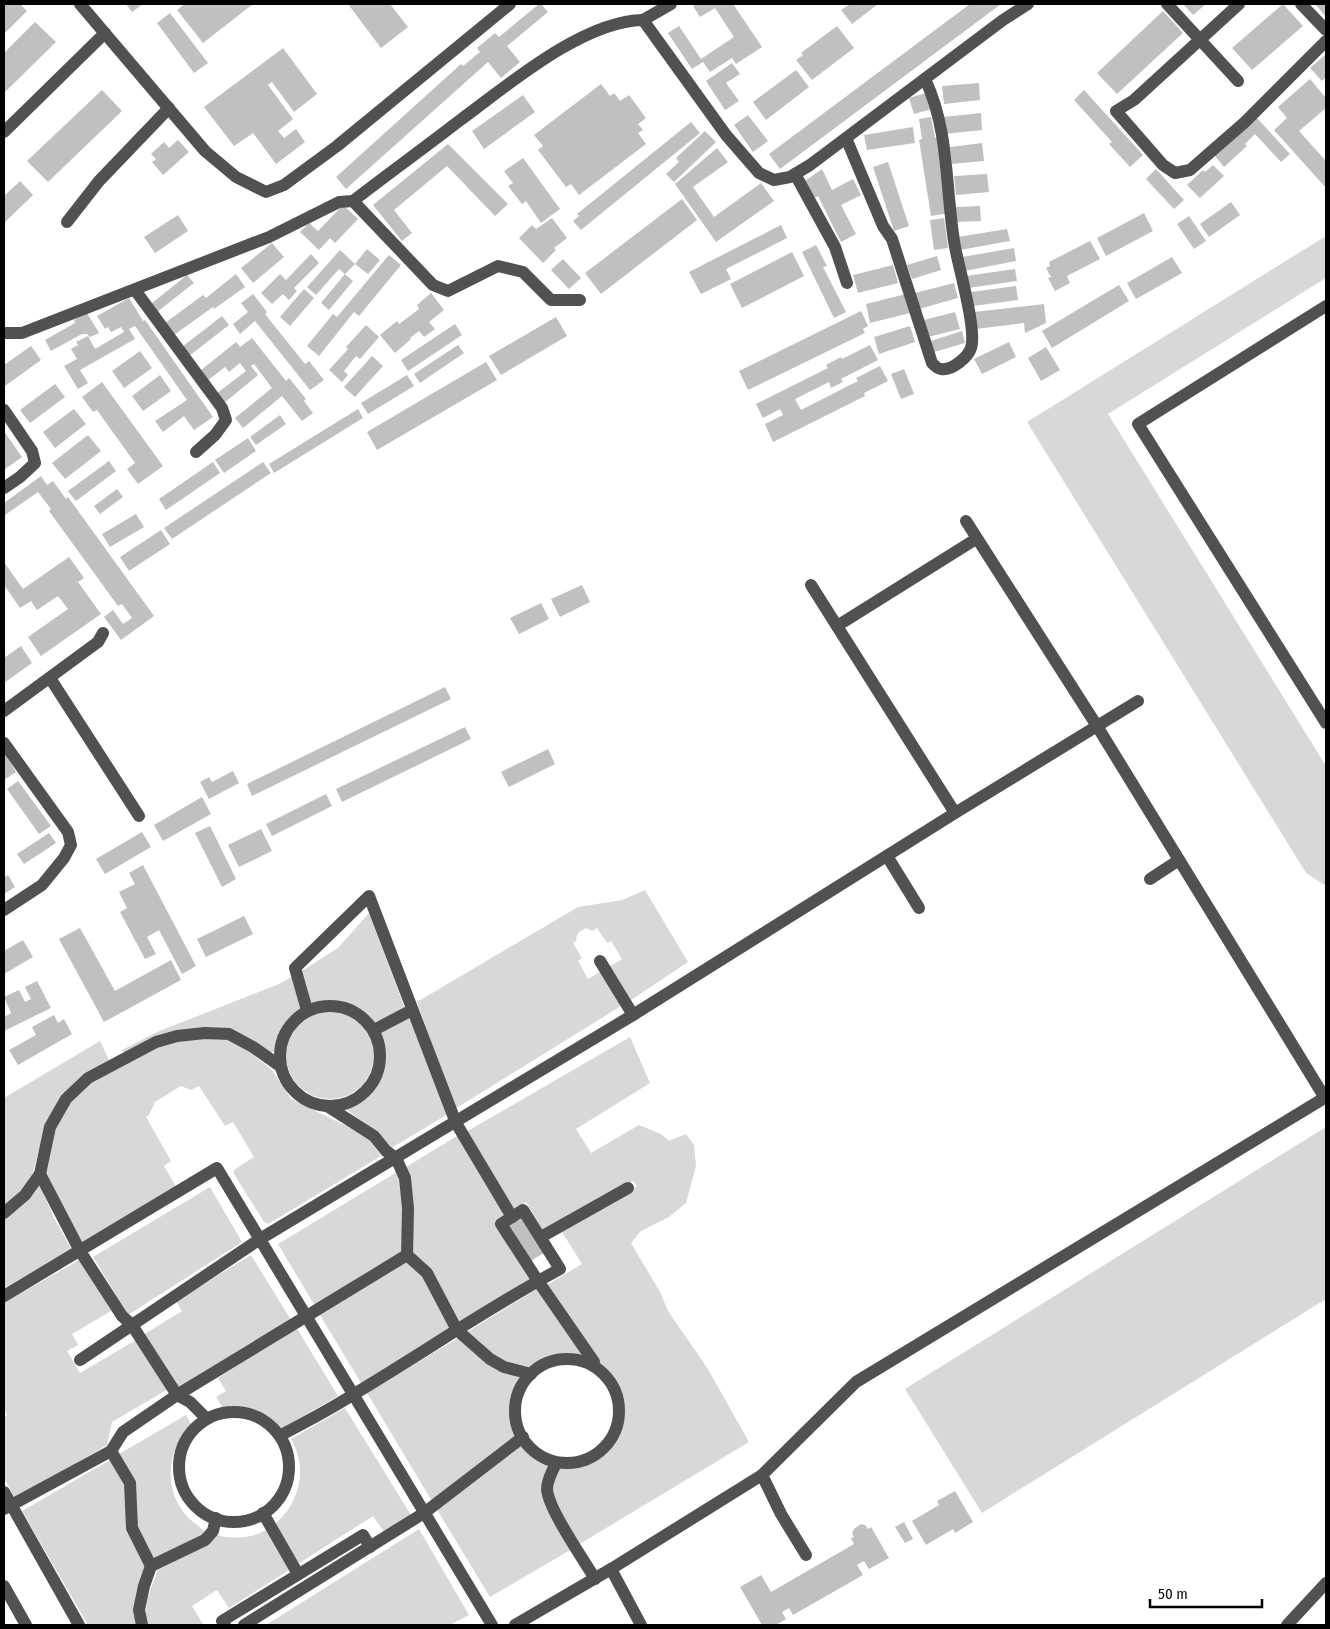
<svg xmlns="http://www.w3.org/2000/svg" width="1330" height="1629" font-family="'Fira Sans Condensed',sans-serif">
	<style>
		.green { fill: #d8d8d8 }
		.building { fill: #c0c0c0 }
		.lines { fill: none; stroke-linecap: round; stroke-linejoin: round }
		.minor { stroke: #515151; stroke-width: 12 }
	</style>
	<rect width="100%" height="100%" fill="#fff"/>
	<g class="green">
		<path d="M1326 236V278L1108 414 1326 766V886L1306 873 1027 422Z"/>
		<path d="M645 890 688 962 631 1000 610 966 622 959 611 941 607 943 597 928 592 931 586 928 578 933 576 938 577 940 573 943 582 958 578 961 588 979 600 972 621 1006 455 1109 417 1002 578 907 622 900Z"/>
		<path d="M369 913 405 1009 374 1024C370 1020 365 1013 360 1010 345 1000 327 1000 310 1006L300 972 338 948Z"/>
		<path d="M293 976 303 1010C285 1022 280 1031 274 1052H269L230 1031 123 1053 122 1050 157 1032 279 984Z"/>
		<circle cx="330" cy="1055" r="44"/>
		<path d="M409 1018 448 1114 390 1149 379 1133 344 1108C349 1104 356 1102 361 1098 382 1084 389 1056 379 1034Z"/>
		<path d="M225 1037 247 1050 271 1069 291 1099 367 1136 381 1156 268 1224 264 1222 234 1174V1170L254 1157 233 1122 225 1126 199 1086 191 1090 181 1086 155 1102 149 1115 146 1117 171 1161 164 1166 177 1188 81 1243 45 1171 52 1132 69 1105 90 1083 157 1045 177 1041Z"/>
		<path d="M630 1037 650 1083 576 1129 591 1153 639 1125 661 1134 669 1141 686 1134 694 1145 696 1166 686 1203 669 1217 641 1231 631 1243 660 1292 668 1311 708 1369 749 1442 578 1545 551 1490 556 1467C575 1469 595 1464 608 1449 625 1430 629 1400 613 1379 607 1370 599 1364 594 1356 578 1332 563 1309 547 1285L582 1264 562 1232 637 1186 633 1181 544 1232 526 1202 513 1210 466 1132Z"/>
		<path d="M100 1041 109 1060 84 1073 63 1095 46 1123 33 1173 21 1191 4 1206V1098Z"/>
		<path d="M1326 1127V1299L982 1513 905 1389Z"/>
		<path d="M457 1136 506 1217 531 1278 460 1322 432 1270 412 1254 406 1167Z"/>
		<path d="M397 1172C407 1192 402 1231 401 1253L315 1306 278 1244Z"/>
		<path d="M39 1183 54 1218 72 1250 4 1288V1219L11 1214Z"/>
		<path d="M210 1187 242 1242 128 1315 93 1257Z"/>
		<path d="M251 1255 291 1320 180 1390 143 1335 182 1311 176 1301Z"/>
		<path d="M81 1259 111 1311 72 1334 78 1345 67 1351 80 1373 136 1340 168 1389 112 1422 107 1445 15 1499 4 1478V1418L7 1415 4 1409V1303Z"/>
		<path d="M407 1262 426 1278 452 1327 361 1383 320 1315Z"/>
		<path d="M537 1289 585 1357C566 1351 546 1355 531 1368L506 1361 483 1348 467 1332Z"/>
		<path d="M296 1327 338 1396 282 1428C266 1413 246 1406 224 1410L216 1397 226 1391 218 1378Z"/>
		<path d="M458 1338 522 1376C508 1394 507 1418 517 1438L433 1503 367 1393Z"/>
		<path d="M345 1408 411 1515 384 1532 373 1516 298 1564 275 1524C300 1503 308 1468 291 1439Z"/>
		<path d="M186 1415 192 1426C169 1445 164 1481 180 1507 186 1517 195 1524 205 1531L201 1536 153 1561 136 1526V1483L119 1454Z"/>
		<path d="M520 1444 534 1458 550 1466 546 1478 572 1549 490 1597 436 1508Z"/>
		<path d="M112 1459 126 1484 147 1571 138 1625H88L22 1511Z"/>
		<path d="M419 1529 469 1615 450 1625H266Z"/>
		<path d="M266 1530 289 1570 229 1608 217 1590 192 1606 203 1624 201 1625H147C144 1601 150 1592 158 1570L204 1547 215 1535C233 1539 250 1539 266 1530Z"/>
	</g>
	<g class="building">
		<path d="M4 4H20L27 11 4 34Z"/>
		<path d="M126 4H143L132 12Z"/>
		<path d="M185 4H253L203 43 177 10Z"/>
		<path d="M348 4H390L408 27 381 48Z"/>
		<path d="M539 4H541L548 12 507 46 520 62 501 78 488 62 346 189 336 177 461 64 463 66 480 52 477 48 495 33 499 37Z"/>
		<path d="M696 4H733L762 47 736 64 732 58 710 72 703 62 692 69 668 33 679 26 701 59 734 37 715 8 700 17 693 6Z"/>
		<path d="M850 4H878L852 24 841 10Z"/>
		<path d="M970 4H1001L780 169 769 154Z"/>
		<path d="M1183 4H1206L1193 15Z"/>
		<path d="M1283 4 1303 26 1252 70 1232 48Z"/>
		<path d="M1315 4H1326V17Z"/>
		<path d="M1163 11 1183 33 1117 94 1097 73Z"/>
		<path d="M170 13 208 63 194 73 157 23Z"/>
		<path d="M35 22 56 42 4 93V53Z"/>
		<path d="M837 26 854 48 812 80 796 60 803 55 801 53Z"/>
		<path d="M283 48 317 94 294 112 272 82 268 85 293 119 278 131 284 138 296 129 305 142 276 164 253 133 234 146 204 107Z"/>
		<path d="M1326 54V77L1322 81 1310 68Z"/>
		<path d="M732 63 740 74 726 83 739 101 725 110 706 81Z"/>
		<path d="M796 70 809 87 766 120 753 102Z"/>
		<path d="M1310 79 1326 98V108L1299 131 1326 161V188L1274 130 1287 118 1278 107Z"/>
		<path d="M979 83 980 100 944 104 942 86Z"/>
		<path d="M601 84 610 96 614 93 620 101 629 95 646 118 638 124 643 130 638 133 646 144 579 195 571 184 566 187 538 150 543 146 534 135Z"/>
		<path d="M102 90 122 111 48 182 27 161Z"/>
		<path d="M1084 90 1143 155 1130 167 1109 144 1112 142 1074 100Z"/>
		<path d="M926 93 932 109 914 114 909 98Z"/>
		<path d="M523 95 535 112 484 149 472 131Z"/>
		<path d="M981 113 982 130 944 134 943 117Z"/>
		<path d="M748 115 768 141 753 152 734 125Z"/>
		<path d="M931 117 935 138 938 137 950 213 931 216 919 140 922 139 919 119Z"/>
		<path d="M1257 118 1290 154 1281 162 1255 134 1245 144 1247 146 1224 167 1215 156Z"/>
		<path d="M691 122 700 133 581 230 573 221 579 216 577 214Z"/>
		<path d="M913 127 915 143 867 150 864 135Z"/>
		<path d="M705 131 716 142 674 182 666 174 679 162 676 158Z"/>
		<path d="M178 140 189 152 163 175 152 162 156 159 151 154 164 142 169 148Z"/>
		<path d="M982 143 984 161 952 164 950 147Z"/>
		<path d="M448 144 508 204 495 216 447 166 394 210 412 233 402 241 373 205Z"/>
		<path d="M717 148 728 162 693 187 714 217 761 183 774 201 716 242 675 184Z"/>
		<path d="M523 158 560 209 541 223 526 201 522 204 508 186 513 183 504 171Z"/>
		<path d="M888 162 909 226 894 231 873 167Z"/>
		<path d="M1213 165 1224 176 1200 198 1187 185 1203 170 1205 172Z"/>
		<path d="M822 169 832 190 853 179 861 195 841 205 856 234 841 242 818 196 813 199 805 181Z"/>
		<path d="M1156 169 1184 200 1174 209 1146 179Z"/>
		<path d="M987 174 989 192 956 195 954 176Z"/>
		<path d="M20 181 33 195 4 223V196Z"/>
		<path d="M682 199 697 220 601 294 585 273Z"/>
		<path d="M1231 202 1240 215 1209 237 1200 224Z"/>
		<path d="M343 205 358 219 335 243 330 238 319 250 300 232 309 223 318 231Z"/>
		<path d="M980 206 981 221 956 222V207Z"/>
		<path d="M1144 213 1153 231 1106 256 1097 238Z"/>
		<path d="M178 215 188 231 155 253 144 237Z"/>
		<path d="M1189 216 1206 241 1194 249 1177 224Z"/>
		<path d="M552 218 567 238 554 248 556 250 543 263 519 238 532 225 536 229Z"/>
		<path d="M944 218 948 248 934 250 930 220Z"/>
		<path d="M781 225 787 238 726 269 731 279 701 294 689 272Z"/>
		<path d="M1007 229 1010 241 960 250 958 237Z"/>
		<path d="M1090 241 1100 259 1067 276 1070 283 1055 291 1048 278 1051 277 1046 268 1050 266 1049 262Z"/>
		<path d="M272 243 284 257 253 283 241 268Z"/>
		<path d="M816 245 827 266 823 267 846 312 834 318 802 252Z"/>
		<path d="M1014 248 1016 261 965 271 962 257Z"/>
		<path d="M367 249 380 260 368 274 355 264Z"/>
		<path d="M340 250 355 264 345 274 339 269 316 295 307 287Z"/>
		<path d="M792 252 804 276 742 308 730 284Z"/>
		<path d="M311 254 319 263 294 288 297 291 289 300 283 294 272 304 261 293 280 274 286 280Z"/>
		<path d="M389 255 401 265 359 316 354 312 319 356 307 346 333 314 337 317Z"/>
		<path d="M937 256 941 270 912 279 907 265Z"/>
		<path d="M1172 257 1182 273 1136 299 1127 283Z"/>
		<path d="M563 259 581 278 569 289 551 270Z"/>
		<path d="M893 265 898 283 858 293 853 275Z"/>
		<path d="M1015 269 1017 281 968 288 966 276Z"/>
		<path d="M236 274 245 287 214 309 213 307 174 335 165 323 203 295 206 298Z"/>
		<path d="M345 274 353 281 329 310 321 303Z"/>
		<path d="M187 275 194 283 157 312 151 304Z"/>
		<path d="M954 283 958 298 919 309 915 293Z"/>
		<path d="M1119 285 1129 301 1052 348 1042 331Z"/>
		<path d="M1016 286 1018 300 973 306 971 292Z"/>
		<path d="M304 289 314 298 290 326 280 317Z"/>
		<path d="M431 293 444 310 429 322 435 329 424 337 419 331 410 338 411 339 395 353 380 335 397 321 399 324 419 309 417 305Z"/>
		<path d="M253 294 267 312 265 314 305 364 309 361 324 380 310 390 255 321 240 334 233 324 248 312 241 303Z"/>
		<path d="M906 294 910 313 870 323 866 304Z"/>
		<path d="M129 298 143 321 145 320 213 417 194 430 184 416 163 432 155 421 187 400 135 326 129 329 135 339 80 370 88 383 78 389 64 366 77 359 71 349 78 345 76 342 88 336 95 349 124 332 121 327 111 332 108 327 105 329 97 316Z"/>
		<path d="M1044 304 1046 323 1025 333 1024 323 976 329 974 312Z"/>
		<path d="M861 311 868 326 863 329 865 333 748 390 739 371Z"/>
		<path d="M955 312 960 329 928 337 924 320Z"/>
		<path d="M87 313 99 333 90 337 87 334H82L51 351 45 340 75 323 74 320Z"/>
		<path d="M222 316 229 325 189 356 182 347Z"/>
		<path d="M556 317 567 336 501 375 489 356Z"/>
		<path d="M455 324 462 335 408 371 401 360Z"/>
		<path d="M366 325 379 337 360 359 356 356 344 371 348 375 342 382 329 370 348 349 346 347Z"/>
		<path d="M910 326 915 342 879 354 874 337Z"/>
		<path d="M962 331 965 343 934 352 931 341Z"/>
		<path d="M252 338 286 381 289 378 306 399 304 401 313 413 302 421 282 396 243 428 235 418 272 388 254 364 251 366 258 375 224 403 216 394 246 371 240 363 229 372 225 367 207 381 200 371 236 342 240 347Z"/>
		<path d="M1009 342 1016 357 982 374 974 359Z"/>
		<path d="M458 345 464 353 420 383 414 374Z"/>
		<path d="M870 345 878 360 841 379 843 382 831 388 829 382 795 399 801 410 858 381 856 378 880 366 888 381 864 393 865 396 773 442 765 424 783 415 780 409 763 418 756 404 828 368 826 365 841 357 842 359Z"/>
		<path d="M31 346 41 360 5 386 4 365Z"/>
		<path d="M1046 347 1060 370 1041 381 1028 358Z"/>
		<path d="M140 351 152 368 124 388 112 371Z"/>
		<path d="M372 356 383 366 355 397 344 387Z"/>
		<path d="M486 362 497 380 377 450 367 432Z"/>
		<path d="M904 369 914 394 901 399 891 374Z"/>
		<path d="M160 375 171 391 143 411 132 396Z"/>
		<path d="M407 375 414 386 368 414 361 403Z"/>
		<path d="M102 382 163 466 138 484 127 469 135 463 97 410 93 412 82 397Z"/>
		<path d="M55 384 65 397 30 423 20 410Z"/>
		<path d="M74 409 86 424 55 448 43 432Z"/>
		<path d="M358 409 363 418 274 473 269 464Z"/>
		<path d="M280 415 286 424 256 445 250 437Z"/>
		<path d="M4 431 22 457 4 470Z"/>
		<path d="M88 435 101 451 65 479 52 463Z"/>
		<path d="M248 438 256 451 224 473 215 460Z"/>
		<path d="M109 461 116 471 76 501 68 491Z"/>
		<path d="M213 462 220 473 166 510 159 499Z"/>
		<path d="M263 462 271 473 172 539 164 528Z"/>
		<path d="M41 476 47 485 53 481 66 499 68 497 154 616 121 640 104 617 113 610 123 624 132 618 122 604 118 606 49 511 51 509 38 492 5 515 4 513V503Z"/>
		<path d="M117 489 123 497 100 514 94 506Z"/>
		<path d="M136 514 144 527 110 547 102 534Z"/>
		<path d="M161 530 170 544 129 571 120 557Z"/>
		<path d="M69 557 84 578 78 582 101 614 41 656 28 637 68 609 58 596 37 610 31 601 20 608 4 585V562L23 589Z"/>
		<path d="M582 585 590 602 560 617 551 599Z"/>
		<path d="M541 603 549 619 519 634 510 618Z"/>
		<path d="M21 646 32 663 4 683V658Z"/>
		<path d="M445 687 451 699 252 796 247 784Z"/>
		<path d="M465 727 471 739 342 802 336 789Z"/>
		<path d="M548 749 555 764 509 787 501 772Z"/>
		<path d="M4 752 16 772 4 780Z"/>
		<path d="M233 771 239 783 209 799 200 782 209 777 212 782Z"/>
		<path d="M18 781 51 826 39 834 7 789Z"/>
		<path d="M326 794 332 806 272 836 266 824Z"/>
		<path d="M202 797 211 814 163 841 154 825Z"/>
		<path d="M210 826 236 879 222 887 195 833Z"/>
		<path d="M261 829 272 851 239 867 228 845Z"/>
		<path d="M142 832 151 847 105 874 96 859Z"/>
		<path d="M49 833 56 843 24 864 17 854Z"/>
		<path d="M143 865 196 966 182 974 159 930 147 937 156 954 145 959 120 912 127 908 119 892 135 884 129 873Z"/>
		<path d="M8 875 15 887 4 894V878Z"/>
		<path d="M244 916 253 934 206 957 197 939Z"/>
		<path d="M80 928 115 991 171 960 181 980 104 1022 59 939Z"/>
		<path d="M23 940 33 957 4 974V951Z"/>
		<path d="M37 981 51 1008 4 1031V1017L11 1013 4 997 19 990 25 1002 31 999 25 987Z"/>
		<path d="M54 1015 58 1023 64 1019 72 1034 18 1065 9 1050 36 1035 32 1027Z"/>
		<path d="M525 1216 546 1252 530 1261 509 1226Z"/>
		<path d="M955 1491 973 1522 955 1533 953 1529 926 1545 912 1521 939 1505 937 1501Z"/>
		<path d="M904 1522 913 1539 905 1543 895 1527Z"/>
		<path d="M861 1524 865 1525 868 1529 871 1527 889 1558 869 1569 864 1561 857 1565 863 1575 793 1615 789 1608 782 1612 786 1619 776 1625H762L740 1587 761 1575 771 1592 854 1544 851 1538 854 1537 852 1533 854 1529Z"/>
	</g>
	<g class="lines">
		<g class="minor">
			<path d="M80 4 205 151 236 177 266 192 284 185 337 146 510 4"/>
			<path d="M1167 4 1238 81"/>
			<path d="M1239 4 1134 100 1116 111 1163 165 1175 173 1190 170 1245 122 1326 41"/>
			<path d="M1301 4 1326 30"/>
			<path d="M643 20 671 4"/>
			<path d="M4 132 105 33"/>
			<path d="M846 138 883 226 892 239 932 363C934 365 938 369 941 369 952 371 968 357 971 348 977 331 959 268 955 247 945 191 950 131 925 79"/>
			<path d="M795 174 835 247 847 283"/>
			<path d="M353 201 433 285 448 291 498 266 523 272 551 300H580"/>
			<path d="M67 222 99 181 169 108"/>
			<path d="M135 290 222 408 226 420 215 435 196 452"/>
			<path d="M1326 306 1138 424 1326 723"/>
			<path d="M4 333H22L269 237 339 202 353 201C388 174 424 148 459 121 507 86 582 21 643 20L726 135 759 173 774 180 790 177 810 165 1003 20 1028 4"/>
			<path d="M4 410 32 451 35 463 20 477 4 488"/>
			<path d="M966 521 1097 726 1325 1098H1326"/>
			<path d="M811 585 955 813"/>
			<path d="M837 626 976 539"/>
			<path d="M50 678 139 816"/>
			<path d="M4 711 98 642 103 633"/>
			<path d="M4 743 68 832 71 845 64 858 42 885 4 910"/>
			<path d="M887 856 919 908"/>
			<path d="M1150 879 1179 860"/>
			<path d="M600 961 633 1015"/>
			<circle cx="330" cy="1056" r="50"/>
			<path d="M307 1010 295 968 369 896 456 1123 512 1217"/>
			<path d="M374 1030 412 1010"/>
			<path d="M4 1213 25 1195 40 1174"/>
			<path d="M541 1237 628 1188"/>
			<path d="M407 1255 427 1273 457 1330 490 1359 504 1367 531 1374"/>
			<path d="M4 1296 217 1168 492 1625"/>
			<circle cx="567" cy="1411" r="52"/>
			<path d="M80 1360 260 1239 633 1015 955 813 1138 701"/>
			<circle cx="234" cy="1467" r="55"/>
			<path d="M207 1419 190 1402 177 1395 132 1325 122 1316 80 1251 40 1174 50 1127 66 1099 88 1078 156 1042 177 1036 205 1033 229 1034 253 1047 280 1066"/>
			<path d="M281 1435C306 1422 331 1409 354 1394 423 1353 489 1307 560 1269L523 1210 501 1224 538 1281 594 1362 593 1366"/>
			<path d="M111 1451 130 1483 132 1528 151 1566"/>
			<path d="M556 1463C552 1472 547 1480 547 1489 548 1509 584 1560 595 1579"/>
			<path d="M762 1475 781 1514 806 1555"/>
			<path d="M4 1492 79 1625"/>
			<path d="M4 1509 111 1451 123 1432 177 1395 407 1255 408 1208 405 1178 396 1158 386 1151 374 1136 327 1106"/>
			<path d="M263 1513 298 1574"/>
			<path d="M611 1569 641 1625"/>
			<path d="M4 1586 26 1625"/>
			<path d="M142 1625 139 1610 144 1586 151 1566 205 1540 213 1531 216 1518"/>
			<path d="M225 1625 222 1621 363 1535 370 1547"/>
			<path d="M244 1625 424 1513 523 1437"/>
			<path d="M515 1625 611 1569 762 1475 856 1382 1326 1097"/>
			<path d="M1287 1625 1326 1583"/>
		</g>
	</g>
	<rect width="1330" height="1629" fill="none" stroke="#000000" stroke-width="10"/>
	<path d="M1150 1599v8h112v-8" fill="none" stroke="#000000" stroke-width="2.5"/>
	<text x="1158" y="1599" font-size="15" fill="#000000" stroke="#ffffff" stroke-width="4" paint-order="stroke">50 m</text>
</svg>
